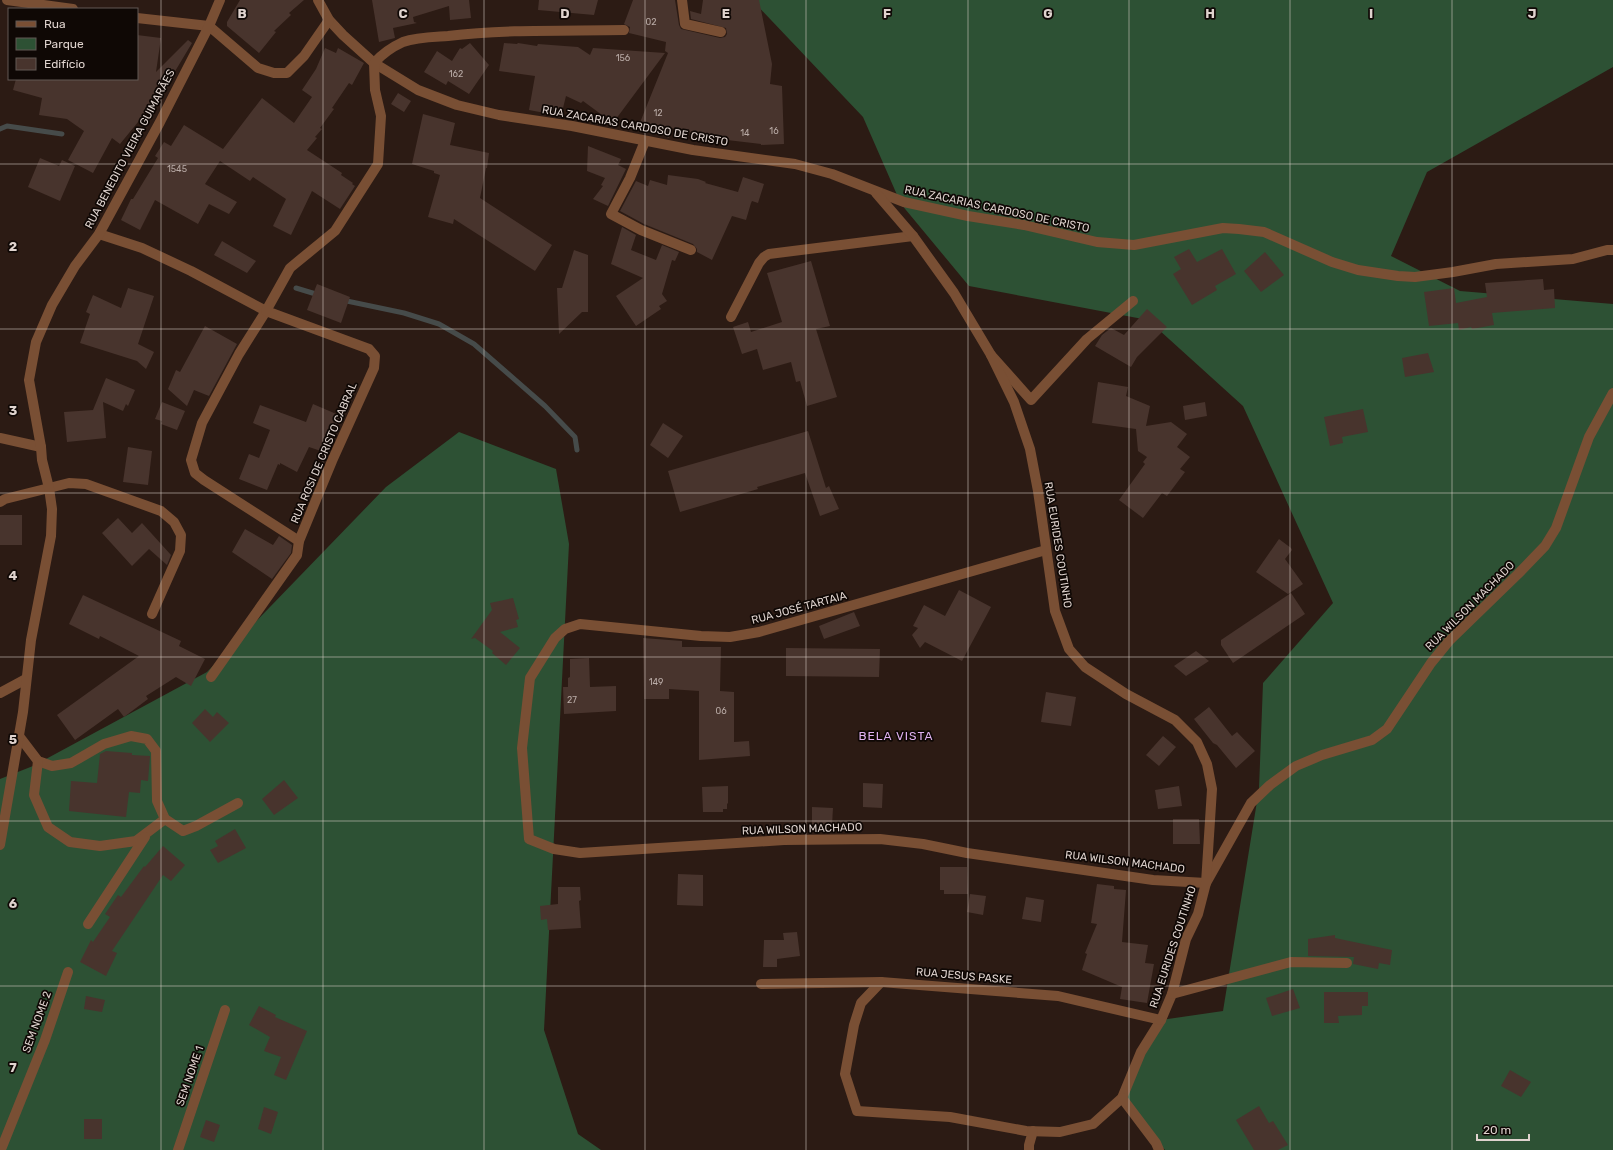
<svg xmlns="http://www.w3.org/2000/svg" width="1613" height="1150" font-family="Rubik,sans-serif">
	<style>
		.green { fill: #2d5134 }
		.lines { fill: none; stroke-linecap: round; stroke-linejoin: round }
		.stream { stroke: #464b4a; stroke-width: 5 }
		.building { fill: #48342d }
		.lane { stroke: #794f34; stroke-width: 10 }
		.street { stroke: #794f34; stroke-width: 10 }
		.grid { fill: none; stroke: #dfd3ce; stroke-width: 1; stroke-opacity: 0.55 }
		.labels { text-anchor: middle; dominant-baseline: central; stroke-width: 3.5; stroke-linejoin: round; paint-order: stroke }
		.number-label { font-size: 9px; fill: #b9aba6 }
		.street-label { font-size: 11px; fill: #dfd3ce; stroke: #0f0805 }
		.neighbourhood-label { font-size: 12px; letter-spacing: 1px; fill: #dfb1f1; stroke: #0f0805 }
		.grid-label { font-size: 13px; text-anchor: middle; font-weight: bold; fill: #dfd3ce; stroke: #0f0805; stroke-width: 3.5; stroke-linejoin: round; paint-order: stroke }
	</style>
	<rect width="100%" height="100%" fill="#2c1b14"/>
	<g class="green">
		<path d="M752 0H1613V67L1427 172 1391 256 1460 291 1613 304V1150H1165L1122 1098 1161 1020 1223 1011 1259 789 1263 683 1333 603 1243 406 1148 320 969 286 901 204 863 117Z"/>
		<path d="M459 432 556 469 569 544 544 1030 578 1134 601 1150H0V779L33 766 207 672 386 487Z"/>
	</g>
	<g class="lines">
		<g class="stream">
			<path d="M0 129 7 126 62 134"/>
			<path d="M296 288 319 295"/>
			<path d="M342 300 404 313 439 324 474 344 545 406 575 437 577 450"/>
		</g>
	</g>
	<g class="building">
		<path d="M240 0H304L289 13 291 15 274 31 276 32 259 53 227 26V22Z"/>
		<path d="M372 0H469L471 18 450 20 449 6 413 17 414 22 417 23 393 28 395 38 379 42Z"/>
		<path d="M539 0H598L594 15 538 10Z"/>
		<path d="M633 0H675L679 25 681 29 720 38 725 37 727 34 726 28 691 19 690 11 701 14 703 0H759L772 64 770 84 782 86 784 144 761 145V144L710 138 671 128 669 138 639 125 668 53 665 51 666 42 629 33 630 27 624 24Z"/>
		<path d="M137 35 161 38 156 72 188 40 192 43 150 113 147 111 120 144 112 138 93 173 68 160 84 131 67 119 39 115 42 98 13 90 16 79H137Z"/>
		<path d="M470 43 489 65 469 94 448 81 446 85 424 72 437 51 452 61 460 48 462 49Z"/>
		<path d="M504 43 517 44 518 43 537 46 538 44 578 47 590 55 593 48 665 53 613 123 583 101 581 103 566 96 561 116 529 110 535 76 499 71Z"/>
		<path d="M325 48 336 53 338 48 364 63 352 85 349 83 332 108 334 109 320 128 322 129 315 137 317 138 307 150 342 173 341 175 353 183 352 184 355 186 340 209 312 191 291 235 273 226 286 199 253 177 250 181 220 161 205 184 237 202 229 214 209 204 198 224 155 200 140 230 121 220 131 199H133L158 158 155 156 164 142 171 146 184 125 223 149 262 98 294 123 312 97 302 90 316 69Z"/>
		<path d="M398 93 411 101 404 112 391 104Z"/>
		<path d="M423 114 455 123 450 145 489 153 487 168H486L480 198 552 245 535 271 454 219 453 224 428 217 440 175 434 173V171L412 164Z"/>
		<path d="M588 146 621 159 618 165 626 169 608 206 593 199 603 186 601 185 605 178 587 171Z"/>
		<path d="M40 158 59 166 62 160 75 166 60 201 28 187Z"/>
		<path d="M668 175 698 179 706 182 705 183 738 192 743 177 764 184 758 203 752 201 751 203 746 220 732 216 712 260 697 252V249L693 244 644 224 620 211 636 181 648 186 650 180 667 185Z"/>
		<path d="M622 227 636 235 631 250 656 260 662 245 679 252 675 261 672 260 662 294 667 301 659 306 661 309 636 326 616 296 643 278 611 264Z"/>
		<path d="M222 241 256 261 247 273 214 255Z"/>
		<path d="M1189 249 1197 262 1222 249 1236 274 1215 286 1217 290 1192 305 1173 274 1181 269 1174 257Z"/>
		<path d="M574 250 588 255V312H582L559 334 557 288H562Z"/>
		<path d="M1265 252 1284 275 1261 292 1244 271Z"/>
		<path d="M811 261 830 326 816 329 837 397 807 406 800 381 796 382 791 362 763 370 757 349 742 354 733 327 748 322 751 332 782 322 767 273Z"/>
		<path d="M1543 279 1544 290 1554 289 1555 308 1492 313 1494 325 1472 329 1471 327 1459 330 1458 323 1429 326 1424 292 1454 288 1456 303 1487 297 1485 283Z"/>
		<path d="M317 284 350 297 341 323 307 310Z"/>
		<path d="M128 288 154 296 138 344 154 352 146 369 137 361 80 343 90 314 86 312 93 295 121 308Z"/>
		<path d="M1147 309 1167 327 1137 357 1131 367 1095 346 1102 335 1111 328 1124 335Z"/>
		<path d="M205 326 237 344 209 396 194 390 187 406 168 389 176 370 180 372Z"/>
		<path d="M1428 353 1434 372 1405 377 1402 358Z"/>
		<path d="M106 378 135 390 128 406 126 404 123 411 103 402 106 438 67 442 64 412 93 410Z"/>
		<path d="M1098 382 1128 387 1126 396 1150 406 1146 426 1171 422 1187 434 1177 447 1190 457 1180 469 1185 472 1167 496 1162 493 1143 518 1119 500 1145 464 1143 462 1147 457 1138 451 1136 429 1092 423Z"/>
		<path d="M162 402 185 411 177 430 161 424 162 421 155 419Z"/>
		<path d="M1205 402 1207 416 1185 420 1183 406Z"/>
		<path d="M313 404 341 416 334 432 330 430 321 451 309 447 297 472 280 463V465L278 464 267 490 239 479 249 454 259 458 270 430 253 423 260 405 306 422Z"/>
		<path d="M1363 409 1368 432 1342 437 1343 443 1330 446 1324 417Z"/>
		<path d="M663 423 683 436 668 458 650 445Z"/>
		<path d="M808 431 826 488 829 486 839 509 820 516 805 473 757 487 758 489 680 512 668 471Z"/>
		<path d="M128 447 152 451 148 485 123 482Z"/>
		<rect x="0" y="515" width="22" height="30"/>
		<path d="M118 518 132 533 142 523 171 555 167 565 149 549 132 566 102 533Z"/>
		<path d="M245 529 273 545 279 536 292 545 291 553 272 579 232 552Z"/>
		<path d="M1279 539 1291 548 1292 550 1285 559 1303 584 1288 594 1256 572Z"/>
		<path d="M959 590 991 607 962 661 925 642 920 648 912 635 918 628 913 626 924 605 945 616Z"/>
		<path d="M1291 593 1305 614 1233 663 1221 645V640Z"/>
		<path d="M83 595 181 641 179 646 205 659 191 686 176 677 146 696 148 699 124 717 118 709 75 740 57 715 139 656 100 636 99 639 69 624Z"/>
		<path d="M513 598 519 619 516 620 518 627 500 632 520 648 506 665 492 653 493 651 475 638 471 639 492 610 490 603Z"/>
		<path d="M854 612 860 626 824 639 819 626Z"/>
		<path d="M643 638 682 641V647H721L720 691 734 692V742L749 741 750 756 699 760V691L669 689V699H644Z"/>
		<path d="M786 648 880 649 879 677 786 676Z"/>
		<path d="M1196 651 1209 661 1186 676 1174 666Z"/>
		<path d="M589 658 590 687 616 686V711L564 714 563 687H568V678L570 677V659Z"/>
		<path d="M1046 692 1076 697 1071 726 1041 722Z"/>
		<path d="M1209 707 1232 736 1237 732 1255 751 1236 768 1217 745 1213 743 1194 719Z"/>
		<path d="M205 709 213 717 217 712 229 723 210 742 192 723Z"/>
		<path d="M1163 736 1176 747 1159 766 1146 755Z"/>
		<path d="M106 751 132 753V755L150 756 148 781 141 780 140 793 129 792 126 817 69 811 71 781 97 783 100 754Z"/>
		<path d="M284 780 298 798 274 815 262 799Z"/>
		<path d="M863 783 883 784 882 808 863 807Z"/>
		<path d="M728 786V804L727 803V809H723V812H703L702 787Z"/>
		<path d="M1179 786 1182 806 1158 809 1155 790Z"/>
		<path d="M812 807 833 808 832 825H812Z"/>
		<path d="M1173 819H1199L1200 844H1173Z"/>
		<path d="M235 829 246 848 218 863 210 850 218 846 215 841Z"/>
		<path d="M163 846 185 865 171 881 163 875 112 951 117 953 106 976 80 962 91 940 93 942 110 917 105 914 118 895 121 897 144 866 145 867Z"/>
		<path d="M940 867H967L968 894H944V890H940Z"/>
		<path d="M678 874 703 875V906L677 905Z"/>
		<path d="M1097 884 1114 886V889L1126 890 1122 942 1148 945 1145 963 1154 964 1147 1003 1120 999 1122 987 1082 970 1087 954 1085 953 1097 924 1091 923Z"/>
		<path d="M558 887H580L581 900 579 901 581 928 548 930 547 919 541 920 540 906 558 904Z"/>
		<path d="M970 894 986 896 983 915 967 912Z"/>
		<path d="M1026 897 1044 900 1041 922 1022 919Z"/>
		<path d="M797 932 800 956 777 959V967H763L764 940H784L783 933Z"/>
		<path d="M1335 935V938L1392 950 1390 965 1379 963 1378 969 1353 964 1354 957 1308 956V939Z"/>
		<path d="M1293 989 1300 1008 1272 1016 1266 998Z"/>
		<path d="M1324 992H1368V1006H1362V1015L1338 1016 1339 1023H1324Z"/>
		<path d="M86 996 105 1000 102 1012 84 1009Z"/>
		<path d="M259 1006 276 1015 275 1017 307 1031 286 1080 274 1075 281 1057 264 1051 270 1037 249 1025Z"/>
		<path d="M1510 1070 1531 1082 1521 1097 1501 1086Z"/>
		<path d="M1259 1106 1269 1123 1273 1121 1288 1145 1278 1150H1254L1236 1120Z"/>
		<path d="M264 1107 278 1112 271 1134 258 1129Z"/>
		<rect x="84" y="1119" width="18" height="20"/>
		<path d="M206 1120 220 1125 214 1142 200 1137Z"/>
	</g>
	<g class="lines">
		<g class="lane">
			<path d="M731 317 759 263 764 257 769 254 913 236"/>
			<path d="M0 693 26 679"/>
		</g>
		<g class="street">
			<path d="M7 0 73 9"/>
			<path d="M318 0 329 20 343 35 374 63 418 90 457 105 499 115 572 126 693 150 795 164 832 174 904 202 968 216 1024 225 1097 242 1134 245 1223 228 1239 229 1264 232 1332 262 1358 270 1398 276 1415 277 1453 272 1496 264 1573 259 1607 250H1613"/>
			<path d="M682 0 685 24 721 32"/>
			<path d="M137 18 209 26 258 68 274 73H287L304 56 329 20"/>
			<path d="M645 141 630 178 611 214 641 230 691 250"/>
			<path d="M876 193 913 236 954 293 991 355 1031 400 1087 339 1133 301"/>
			<path d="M99 234 142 248 191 271 266 311 239 354 202 423 191 460 195 473 204 480 299 541"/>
			<path d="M0 438 41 447"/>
			<path d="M0 502 5 499 69 483 86 484 161 511 174 522 181 535 180 551 152 614"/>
			<path d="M1046 550 759 632 730 637 701 636 580 624 565 629 555 638 530 678 522 748 529 839 554 849 580 853 784 840 880 839 923 844 967 853 1153 880 1206 883 1251 803 1270 785 1296 766 1322 755 1372 740 1387 729 1431 663 1449 641 1518 574 1545 546 1556 528 1589 437 1613 393"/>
			<path d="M211 677 297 555 299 541 332 461 374 368 375 356 369 349 266 311 290 268 335 231 378 164 381 116 375 90 374 63C382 54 392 47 403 42 417 37 434 37 448 36 507 29 566 31 624 30"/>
			<path d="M19 736 38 761 52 766 71 763 104 744 131 736 147 739 156 751 157 801 165 819 183 831 196 826 238 803"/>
			<path d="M38 761 34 795 48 827 70 842 100 846 136 841 165 819"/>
			<path d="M0 845 23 712 31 640 51 536 52 509 49 488 42 460 41 447 29 380 36 342 52 305 75 266 99 234 160 122 209 26 220 0"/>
			<path d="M88 924 145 837"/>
			<path d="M881 982 861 1003 854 1025 845 1074 857 1111 950 1117 1026 1131 1060 1132 1093 1124 1122 1098 1141 1052 1161 1020 1172 994 1186 939 1198 914 1206 883 1212 789 1207 764 1197 742 1175 720 1126 694 1085 667 1069 649 1055 611 1038 491 1030 449 1014 402 991 355"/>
			<path d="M761 984 881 982 1058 996 1161 1020"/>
			<path d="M1172 994 1291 962 1347 963"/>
			<path d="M1122 1098 1156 1143 1159 1150"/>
			<path d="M2 1147 45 1040 68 972"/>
			<path d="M178 1150 225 1010"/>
			<path d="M1029 1150V1145L1033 1131"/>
		</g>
	</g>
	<path class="grid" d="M161 0V1150M323 0V1150M484 0V1150M645 0V1150M806 0V1150M968 0V1150M1129 0V1150M1290 0V1150M1452 0V1150M0 164H1613M0 329H1613M0 493H1613M0 657H1613M0 821H1613M0 986H1613"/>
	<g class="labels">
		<g class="number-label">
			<text x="651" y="22">02</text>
			<text x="623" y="58">156</text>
			<text x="456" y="74">162</text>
			<text x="658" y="113">12</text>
			<text x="774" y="131">16</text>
			<text x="745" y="133">14</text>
			<text x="177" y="169">1545</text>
			<text x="656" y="682">149</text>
			<text x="572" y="700">27</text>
			<text x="721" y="711">06</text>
		</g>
		<g class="street-label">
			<text transform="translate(635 126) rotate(10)">RUA ZACARIAS CARDOSO DE CRISTO</text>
			<text transform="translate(130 149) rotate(-62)">RUA BENEDITO VIEIRA GUIMARÃES</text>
			<text transform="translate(997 209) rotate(12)">RUA ZACARIAS CARDOSO DE CRISTO</text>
			<text transform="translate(324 453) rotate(-67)">RUA ROSI DE CRISTO CABRAL</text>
			<text transform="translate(1058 545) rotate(81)">RUA EURIDES COUTINHO</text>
			<text transform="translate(1470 606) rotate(-45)">RUA WILSON MACHADO</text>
			<text transform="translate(799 608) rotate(-15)">RUA JOSÉ TARTAIA</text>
			<text transform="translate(802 829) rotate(-2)">RUA WILSON MACHADO</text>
			<text transform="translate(1125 862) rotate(7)">RUA WILSON MACHADO</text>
			<text transform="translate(1173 947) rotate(-72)">RUA EURIDES COUTINHO</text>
			<text transform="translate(964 976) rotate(5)">RUA JESUS PASKE</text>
			<text transform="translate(37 1022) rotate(-70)">SEM NOME 2</text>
			<text transform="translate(190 1076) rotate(-71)">SEM NOME 1</text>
		</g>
		<g class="neighbourhood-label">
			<text x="896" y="736">BELA VISTA</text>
		</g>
	</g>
	<g class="grid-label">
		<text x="242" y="18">B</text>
		<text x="403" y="18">C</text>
		<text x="565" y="18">D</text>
		<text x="726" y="18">E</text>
		<text x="887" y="18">F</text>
		<text x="1048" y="18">G</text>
		<text x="1210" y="18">H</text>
		<text x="1371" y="18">I</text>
		<text x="1532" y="18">J</text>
		<text x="13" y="251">2</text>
		<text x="13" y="415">3</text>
		<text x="13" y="580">4</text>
		<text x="13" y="744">5</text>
		<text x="13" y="908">6</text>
		<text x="13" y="1072">7</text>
	</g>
	<rect x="8" y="8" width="130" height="72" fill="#0f0805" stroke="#625955"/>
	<rect x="16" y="21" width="20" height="6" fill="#794f34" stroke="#625955"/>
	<text x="44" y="28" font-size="12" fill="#dfd3ce">Rua</text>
	<rect x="16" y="38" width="20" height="12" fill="#2d5134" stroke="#625955"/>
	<text x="44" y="48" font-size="12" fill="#dfd3ce">Parque</text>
	<rect x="16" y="58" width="20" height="12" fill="#48342d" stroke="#625955"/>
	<text x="44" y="68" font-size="12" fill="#dfd3ce">Edifício</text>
	<path d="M1477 1134v6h52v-6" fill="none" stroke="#dfd3ce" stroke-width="2"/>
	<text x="1483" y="1134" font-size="12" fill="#dfd3ce" stroke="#0f0805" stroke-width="3" paint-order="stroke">20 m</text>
</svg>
